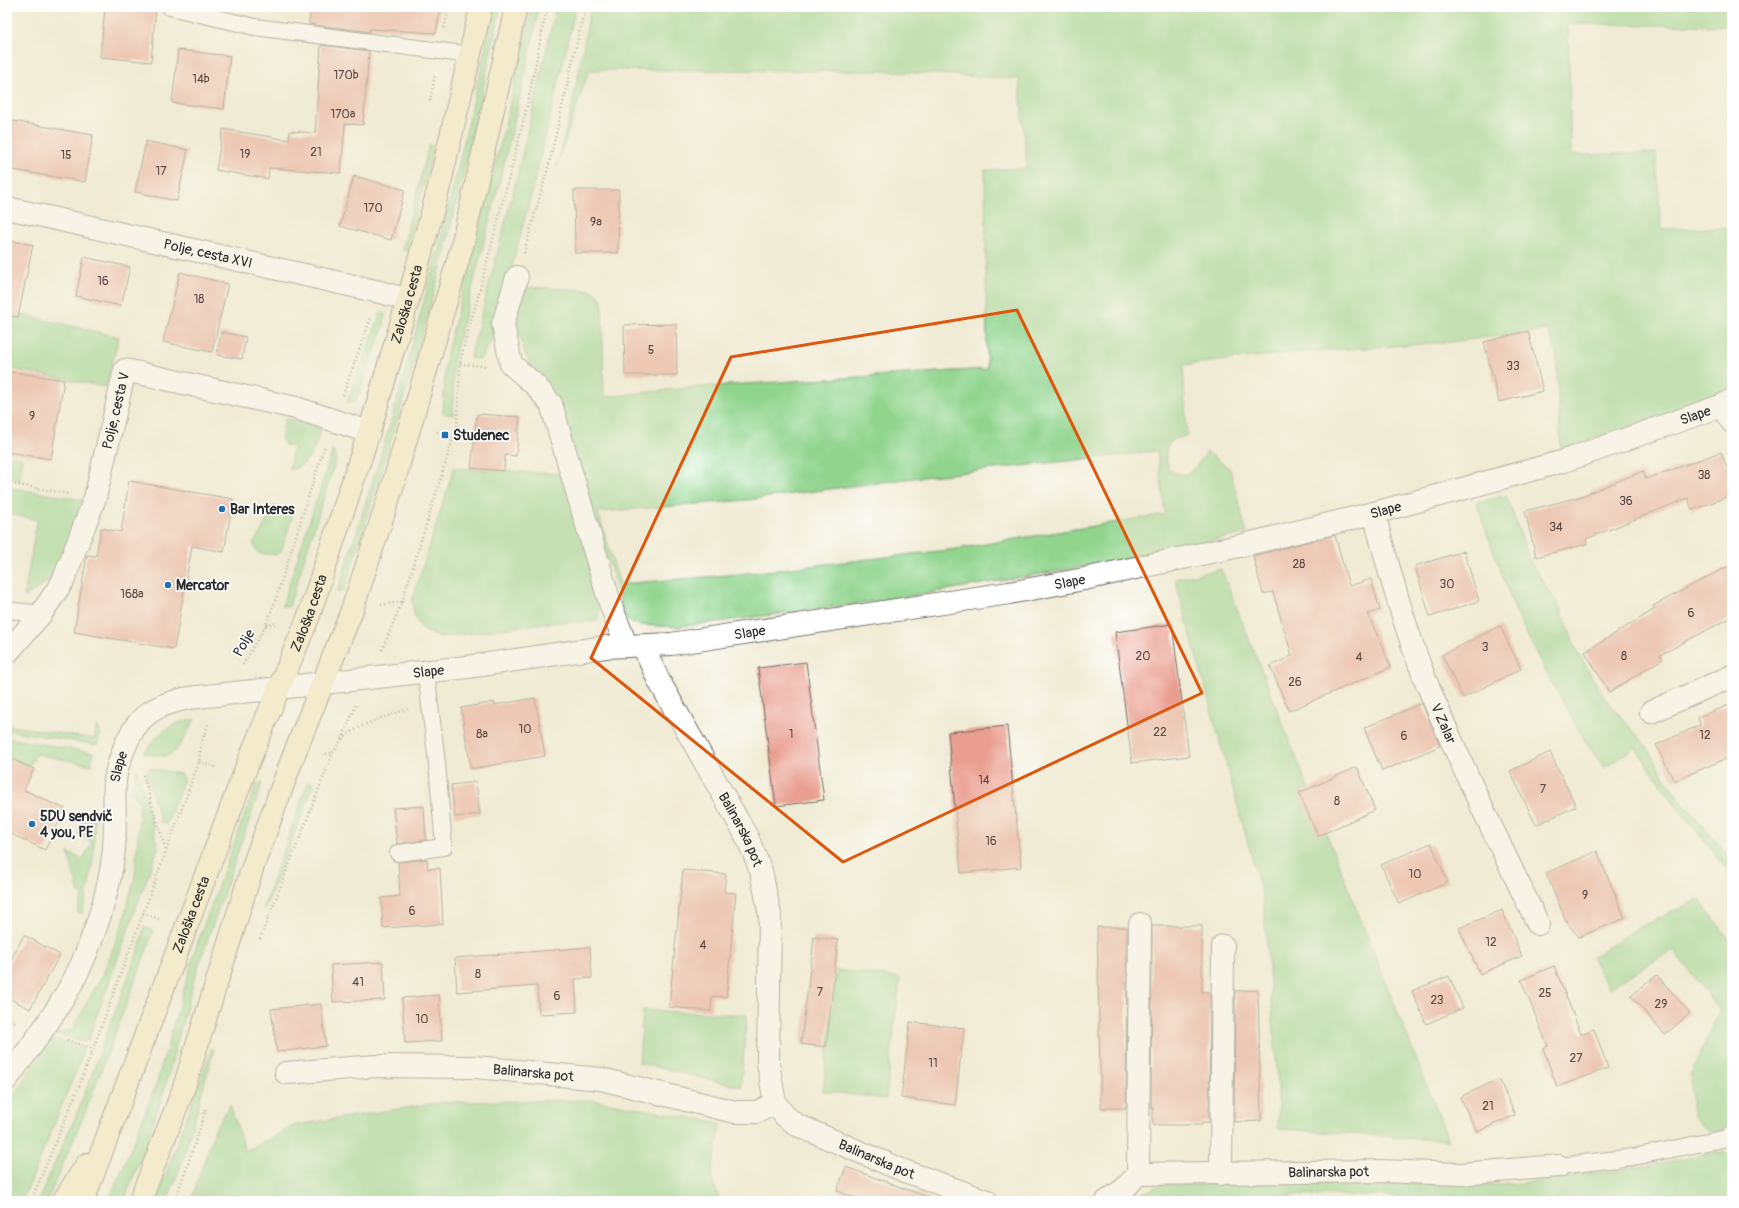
<svg xmlns="http://www.w3.org/2000/svg" width="1739" height="1208" font-family="Pangolin,sans-serif">
	<style>
		.green { fill: #90d48d; stroke: #5e805c; fill-rule: evenodd }
		.building { fill: #e99e8f }
		.lines { fill: none; stroke-linecap: round; stroke-linejoin: round }
		.service-casing { stroke: #706e66; stroke-width: 18 }
		.minor-casing { stroke: #706e66; stroke-width: 24 }
		.secondary-casing { stroke: #706e66; stroke-width: 24 }
		.path { stroke: #706e66; stroke-width: 2.5; stroke-dasharray: 1 3; stroke-linecap: butt }
		.service { stroke: #fff; stroke-width: 16 }
		.minor { stroke: #fff; stroke-width: 22 }
		.secondary { stroke: #f8e8c3; stroke-width: 22 }
		.marked { fill: none; stroke: #df570e; stroke-width: 3; stroke-linejoin: round }
		.poi-dot { fill: #1f6fb2; stroke: #fff; stroke-width: 1.5 }
		.labels { text-anchor: middle; dominant-baseline: central; stroke-width: 3.5; stroke-linejoin: round; paint-order: stroke }
		.number-label { font-size: 12px; fill: #5a4844 }
		.street-label { font-size: 14px; fill: #2b2b2b; stroke: #fff }
		.poi-label { font-size: 14px; font-weight: bold; fill: #2b2b2b; stroke: #fff; text-anchor: start }
	</style>
	<rect width="100%" height="100%" fill="#fff"/>
	<filter id="ink" filterUnits="userSpaceOnUse"><feTurbulence type="fractalNoise" baseFrequency=".025" numOctaves="2"/><feDisplacementMap in="SourceGraphic" scale="8" xChannelSelector="R" yChannelSelector="G"/><feConvolveMatrix kernelMatrix="1 2 1 2 8 2 1 2 1" color-interpolation-filters="sRGB"/></filter>
	<filter id="wash" filterUnits="userSpaceOnUse"><feTurbulence type="fractalNoise" baseFrequency=".012" numOctaves="4" result="noise"/><feDisplacementMap in="SourceGraphic" scale="16" xChannelSelector="R" yChannelSelector="G"/><feGaussianBlur stdDeviation="0.9" result="paint"/><feColorMatrix in="noise" values="0 0 0 0 0 0 0 0 0 0 0 0 0 0 0 0 0 1.4 0 .05"/><feComposite in="paint" operator="in"/></filter>
	<g filter="url(#wash)">
		<rect width="100%" height="100%" fill="#f0ebd4"/>
		<g class="green">
			<path d="M494 7H501C482 93 463 179 441 265 413 374 378 483 344 591L337 593C355 536 374 479 391 421 430 284 465 146 494 7Z"/>
			<path d="M532 7H539C517 121 486 234 457 346L453 367V415L443 413 445 366 449 345 501 142Z"/>
			<path d="M556 7H576C555 97 534 188 509 277 504 298 495 345 480 359L470 358 516 181Z"/>
			<path d="M591 7H1732V26L1568 24 1571 155 1656 153 1661 229 1732 228V386L1695 405 1561 450 1556 354 1548 330 1450 342 1290 353 1183 365 1187 436C1163 440 1163 451 1170 471L1184 475 1195 468 1207 452 1230 469 1247 533 1118 561 887 600 678 627 638 625 626 619 559 401 525 355 517 324 522 292 527 287 592 290 602 299 604 397 697 387 987 369 985 170 1027 168 1019 79 881 71 589 70 556 168 571 111ZM1157 451 1165 514 956 549 740 574 620 584 598 512 747 500 913 478Z"/>
			<path d="M429 145 434 146 407 251 402 250Z"/>
			<path d="M7 311 119 337 106 387 7 368Z"/>
			<path d="M381 312 385 313 384 325 356 401 347 403Z"/>
			<path d="M285 418 319 424 322 427C315 446 312 465 289 470L293 447 285 445 281 439Z"/>
			<path d="M333 449 336 459 289 607 282 606Z"/>
			<path d="M7 455 22 458 20 480 7 478Z"/>
			<path d="M454 468 564 474 601 603 597 621 547 623 444 637C422 636 414 622 412 601Z"/>
			<path d="M7 487 83 500C74 524 68 553 53 574 46 584 34 591 24 597L37 520 7 513Z"/>
			<path d="M1506 495 1532 565 1561 609 1577 651 1604 697 1643 742 1680 800 1732 859V875L1677 807 1635 747 1604 768 1584 739 1542 665 1515 610 1476 503Z"/>
			<path d="M273 506 290 508 293 515 281 552 276 555 258 553 253 543 261 532Z"/>
			<path d="M1221 569 1449 1141 1278 1129V1083L1263 898 1175 579Z"/>
			<path d="M195 719C188 730 181 749 169 755 162 758 151 754 144 753 157 734 171 722 195 719Z"/>
			<path d="M7 725 94 739 97 725 101 734 97 745 7 730Z"/>
			<path d="M7 738 94 753 91 765 36 754 29 767 7 756Z"/>
			<path d="M137 768 158 848 88 1040 82 1042 56 1034 72 1030 103 974 123 923 135 876 140 802 131 792Z"/>
			<path d="M149 768 181 774 183 776V781L168 821 166 824 161 822 146 773Z"/>
			<path d="M308 782 314 784 265 909 263 908Z"/>
			<path d="M262 783 203 953 193 983 166 1084 146 1145 124 1201H108L133 1144 157 1082 197 944 256 784Z"/>
			<path d="M88 815H94C96 849 91 881 82 914L77 912 83 894 79 893 68 853 83 859 92 842 78 834 85 818Z"/>
			<path d="M1699 899 1732 943V1125C1723 1131 1717 1131 1707 1131L1693 1118 1690 1075 1720 1010 1673 950 1609 988 1591 958 1636 929Z"/>
			<path d="M144 927 154 931 87 1108 47 1201H38L80 1106 140 945Z"/>
			<path d="M837 970 900 978 886 1099 823 1091Z"/>
			<path d="M643 1010 747 1015 741 1087 639 1063Z"/>
			<path d="M58 1039 79 1046 82 1049V1056L31 1181 21 1201H7V1104L50 1041Z"/>
			<path d="M212 1048 214 1049 183 1160 167 1201H156Z"/>
			<path d="M592 1100 721 1123 711 1177 720 1201H191L215 1129 230 1105 245 1151 296 1125 443 1102Z"/>
			<path d="M1724 1151 1732 1159V1201H1411L1381 1195 1133 1197 1160 1185 1379 1181 1452 1186 1513 1184 1628 1169Z"/>
		</g>
		<g id="blocks">
			<g class="building">
				<path d="M105 7H156L151 62 100 57Z"/>
				<path d="M310 7H441L436 33 370 29V32L309 24Z"/>
				<path d="M321 45 369 51 363 125 345 124 341 173 269 168 268 179 216 170 223 129 289 140 290 131 315 133Z"/>
				<path d="M178 50 230 56 224 109 172 103Z"/>
				<path d="M7 120 93 135 85 182 7 169Z"/>
				<path d="M146 141 188 150 177 201 135 192Z"/>
				<path d="M354 176 405 190 391 240 340 226Z"/>
				<path d="M574 190H619L618 253H575Z"/>
				<path d="M7 240 33 245 18 317 7 316Z"/>
				<path d="M84 257 130 267 121 306 76 296Z"/>
				<path d="M180 272 228 284 212 352 163 342Z"/>
				<path d="M676 324 677 375H625L624 325Z"/>
				<path d="M1528 331 1543 391 1499 402 1484 342Z"/>
				<path d="M221 332 246 337 242 359 217 355Z"/>
				<path d="M7 371 64 380 51 459 7 452Z"/>
				<path d="M477 414 520 417 516 456 505 455 504 471 471 468Z"/>
				<path d="M1721 452 1732 481V495L1692 510 1688 498 1586 539 1587 544 1536 557 1525 511 1579 497 1643 471 1646 479Z"/>
				<path d="M129 481 233 499 224 552 192 546 174 649 74 632 87 555 96 556 101 528 121 532Z"/>
				<path d="M1335 535 1349 586 1371 579 1380 610 1368 614 1391 667 1289 711 1270 666 1292 656 1273 592 1263 594 1253 556Z"/>
				<path d="M1464 551 1479 601 1430 617 1415 566Z"/>
				<path d="M1732 564V617L1660 655 1663 659 1609 692 1585 652 1655 609 1653 606Z"/>
				<path d="M1172 624 1189 756 1132 763 1115 632Z"/>
				<path d="M1500 626 1521 669 1463 698 1442 655Z"/>
				<path d="M806 662 824 800 776 806 758 668Z"/>
				<path d="M535 698 545 756 471 769 461 708 494 702 495 705Z"/>
				<path d="M1422 703 1440 746 1382 771 1364 728Z"/>
				<path d="M1732 704V756L1674 781 1656 745 1700 725 1698 717Z"/>
				<path d="M1007 726 1021 867 961 873 948 732Z"/>
				<path d="M1550 752 1576 806 1536 825 1510 771Z"/>
				<path d="M7 757 34 769 24 790 65 809 45 850 7 832Z"/>
				<path d="M1357 767 1375 810 1318 836 1299 793Z"/>
				<path d="M476 782 480 814 455 817 451 785Z"/>
				<path d="M424 806 426 840 397 844 393 808Z"/>
				<path d="M1431 843 1448 882 1399 904 1381 865Z"/>
				<path d="M1597 851 1625 918 1579 937 1567 923 1546 873Z"/>
				<path d="M427 859 428 869 440 868 443 924 383 928 381 898 400 896 398 862Z"/>
				<path d="M683 870 726 874 724 892 736 893 726 997 712 996 711 1011 669 1007Z"/>
				<path d="M1502 910 1522 956 1480 974 1459 928Z"/>
				<path d="M1152 926H1202V992H1210L1209 1122H1202V1125H1153V1107H1151Z"/>
				<path d="M1097 927H1127L1126 1108H1101Z"/>
				<path d="M24 935 60 955 30 1009 7 997V967Z"/>
				<path d="M814 937 838 940 826 1047 801 1044Z"/>
				<path d="M590 947 592 978 575 979 577 1012 539 1014 537 986 457 992 455 958Z"/>
				<path d="M383 962 385 1000 333 1002 331 965Z"/>
				<path d="M1554 966 1581 1034 1594 1029 1608 1068 1557 1087 1543 1048 1548 1046 1521 980Z"/>
				<path d="M1657 975 1690 1013 1665 1035 1631 996Z"/>
				<path d="M1449 976 1463 1008 1426 1024 1412 991Z"/>
				<path d="M1258 990 1261 1121 1234 1122 1235 991Z"/>
				<path d="M439 995 442 1041 405 1043 402 998Z"/>
				<path d="M321 1004 326 1046 277 1052 271 1009Z"/>
				<path d="M910 1022 964 1028 955 1105 901 1098Z"/>
				<path d="M1499 1079 1515 1115 1477 1132 1460 1097Z"/>
				<path d="M846 1167 930 1198 929 1201H864L837 1191Z"/>
			</g>
		</g>
	</g>
	<g filter="url(#ink)">
		<use href="#blocks" fill-opacity="0" stroke="#706e66" stroke-width="1"/>
		<g class="lines">
			<g class="service-casing">
				<g id="service">
					<path d="M170 7 255 27 471 55"/>
					<path d="M7 610 41 614"/>
					<path d="M398 853 444 847 437 763 426 672"/>
					<path d="M1559 1166 1633 1157 1727 1138 1732 1134"/>
				</g>
			</g>
			<g class="minor-casing">
				<g id="minor">
					<path id="s1" d="M7 208 380 292 408 300"/>
					<path d="M517 277 503 324 511 364 536 386 551 404 610 603 626 645"/>
					<path d="M1721 406 1732 422"/>
					<path id="s2" d="M1374 513C1388 568 1404 626 1425 679 1459 762 1499 843 1538 924"/>
					<path id="s3" d="M643 646 659 681 747 837 761 871 770 915 768 1063 775 1103 785 1116 797 1125 902 1170 987 1201"/>
					<path id="s4" d="M7 653 41 614 63 581 95 498 125 370 296 408 369 432"/>
					<path d="M1651 712 1732 676"/>
					<path id="s5" d="M286 1073 376 1066 475 1067 601 1079 735 1112H757L775 1103"/>
					<path id="s6" d="M7 1079C36 1039 69 998 87 951 99 921 109 889 113 857 117 832 113 806 115 781 116 770 120 759 124 749 137 715 154 705 189 698L467 667 605 647 671 644 1009 593 1084 579 1239 546 1374 513 1564 461 1721 406 1732 400"/>
					<path d="M1138 1174 1140 924"/>
					<path d="M1221 1174 1223 946"/>
					<path id="s7" d="M1107 1201 1123 1190 1138 1174 1380 1171 1461 1174 1559 1166"/>
				</g>
			</g>
			<g class="secondary-casing">
				<g id="secondary">
					<path d="M63 1201 87 1164"/>
					<path id="s8" d="M83 1201 248 763 308 618 369 432 408 300 439 187 481 7"/>
					<path d="M140 1201 183 1090 252 869 293 757 352 610 392 488 462 246 516 7"/>
				</g>
			</g>
			<g class="path">
				<path d="M444 28 449 7"/>
				<path d="M430 101 435 74"/>
				<path d="M524 253 550 160 585 7"/>
				<path d="M460 364 485 366"/>
				<path d="M343 395 371 317"/>
				<path d="M437 432 454 438"/>
				<path d="M7 483 70 494"/>
				<path d="M381 605 402 602"/>
				<path d="M266 625 278 623"/>
				<path d="M382 650 402 602 457 426 460 364 464 346 482 282 526 111 547 7"/>
				<path d="M243 665 266 625 275 601 325 445"/>
				<path d="M342 739C361 723 385 717 408 709"/>
				<path d="M322 754 333 753"/>
				<path d="M199 762 218 768"/>
				<path d="M143 775 166 851"/>
				<path d="M143 913 159 919"/>
				<path d="M260 939 333 753 342 739 356 705"/>
				<path d="M7 1018 17 1023"/>
				<path d="M67 1040 94 1049"/>
				<path d="M31 1201 80 1084 199 762 201 744 209 722"/>
				<path d="M174 1201 185 1173 206 1109"/>
			</g>
			<use href="#service" class="service"/>
			<use href="#minor" class="minor"/>
			<use href="#secondary" class="secondary"/>
		</g>
	</g>
	<path d="M0 0H1739V1208H0ZM1017 310 1202 693 843 862 591 658 731 357Z" fill="#f0ebd4" fill-opacity=".55" fill-rule="evenodd"/>
	<path class="marked" d="M1017 310 1202 693 843 862 591 658 731 357Z"/>
	<g class="poi-dot">
		<rect x="441" y="431" width="8" height="8" rx="2"/>
		<circle cx="222" cy="509" r="4"/>
		<circle cx="168" cy="585" r="4"/>
		<circle cx="32" cy="824" r="4"/>
	</g>
	<g class="labels">
		<g class="number-label">
			<text x="346" y="75">170b</text>
			<text x="201" y="79">14b</text>
			<text x="343" y="114">170a</text>
			<text x="316" y="152">21</text>
			<text x="245" y="154">19</text>
			<text x="66" y="155">15</text>
			<text x="161" y="171">17</text>
			<text x="373" y="208">170</text>
			<text x="596" y="222">9a</text>
			<text x="103" y="281">16</text>
			<text x="199" y="299">18</text>
			<text x="651" y="350">5</text>
			<text x="1513" y="366">33</text>
			<text x="32" y="416">9</text>
			<text x="1704" y="475">38</text>
			<text x="1626" y="501">36</text>
			<text x="1556" y="527">34</text>
			<text x="1299" y="564">28</text>
			<text x="1447" y="584">30</text>
			<text x="132" y="594">168a</text>
			<text x="1691" y="613">6</text>
			<text x="1485" y="647">3</text>
			<text x="1143" y="656">20</text>
			<text x="1624" y="656">8</text>
			<text x="1359" y="657">4</text>
			<text x="1295" y="682">26</text>
			<text x="525" y="729">10</text>
			<text x="1160" y="732">22</text>
			<text x="482" y="734">8a</text>
			<text x="791" y="734">1</text>
			<text x="1705" y="735">12</text>
			<text x="1404" y="736">6</text>
			<text x="984" y="780">14</text>
			<text x="1543" y="789">7</text>
			<text x="1337" y="801">8</text>
			<text x="991" y="841">16</text>
			<text x="1415" y="874">10</text>
			<text x="1585" y="895">9</text>
			<text x="412" y="911">6</text>
			<text x="1491" y="942">12</text>
			<text x="703" y="945">4</text>
			<text x="478" y="974">8</text>
			<text x="358" y="982">41</text>
			<text x="820" y="992">7</text>
			<text x="1545" y="993">25</text>
			<text x="557" y="996">6</text>
			<text x="1437" y="1000">23</text>
			<text x="1661" y="1004">29</text>
			<text x="422" y="1019">10</text>
			<text x="1576" y="1058">27</text>
			<text x="933" y="1063">11</text>
			<text x="1488" y="1106">21</text>
		</g>
		<g class="street-label">
			<text stroke="none"><textPath href="#s1" startOffset="206">Polje, cesta XVI</textPath></text>
			<text stroke="none"><textPath href="#s8" startOffset="954">Zaloška cesta</textPath></text>
			<text stroke="none"><textPath href="#s4" startOffset="270">Polje, cesta V</textPath></text>
			<text stroke="none"><textPath href="#s6" startOffset="1983">Slape</textPath></text>
			<text stroke="none"><textPath href="#s6" startOffset="1659">Slape</textPath></text>
			<text stroke="none"><textPath href="#s6" startOffset="1335">Slape</textPath></text>
			<text stroke="none"><textPath href="#s8" startOffset="630">Zaloška cesta</textPath></text>
			<text stroke="none"><textPath href="#s6" startOffset="1011">Slape</textPath></text>
			<text transform="translate(244 643) rotate(-60)">Polje</text>
			<text stroke="none"><textPath href="#s6" startOffset="687">Slape</textPath></text>
			<text stroke="none"><textPath href="#s2" startOffset="222">V Zalar</textPath></text>
			<text stroke="none"><textPath href="#s6" startOffset="340">Slape</textPath></text>
			<text stroke="none"><textPath href="#s3" startOffset="208">Balinarska pot</textPath></text>
			<text stroke="none"><textPath href="#s8" startOffset="306">Zaloška cesta</textPath></text>
			<text stroke="none"><textPath href="#s5" startOffset="248">Balinarska pot</textPath></text>
			<text stroke="none"><textPath href="#s3" startOffset="606">Balinarska pot</textPath></text>
			<text stroke="none"><textPath href="#s7" startOffset="232">Balinarska pot</textPath></text>
		</g>
		<g class="poi-label">
			<text x="453" y="435">Studenec</text>
			<text x="230" y="509">Bar Interes</text>
			<text x="176" y="585">Mercator</text>
			<text x="40" y="816">5DU sendvič<tspan x="40" dy="16">4 you, PE</tspan></text>
		</g>
	</g>
	<rect width="1739" height="1208" fill="none" stroke="#fff" stroke-width="24"/>
</svg>
